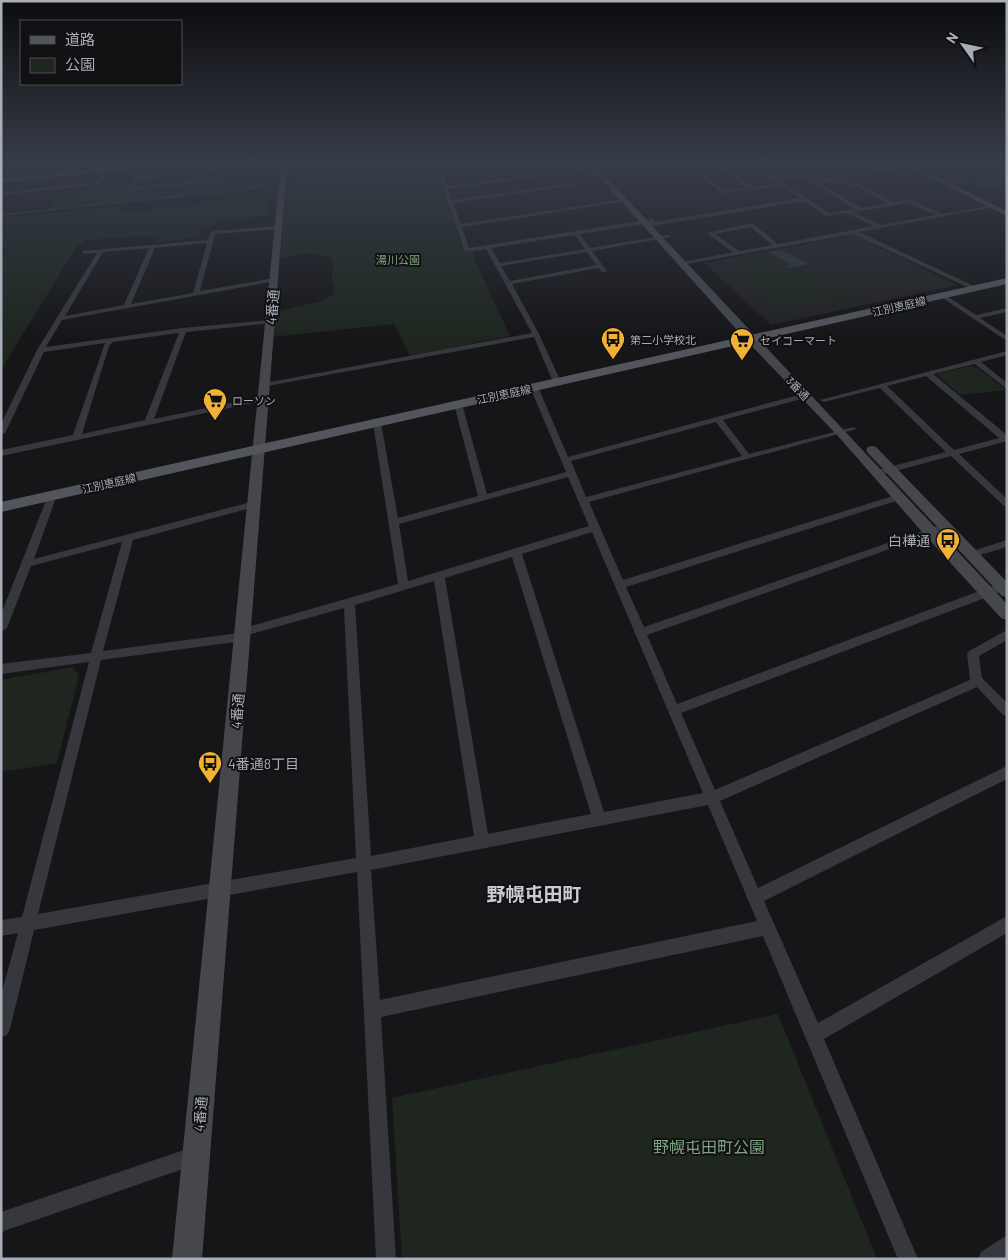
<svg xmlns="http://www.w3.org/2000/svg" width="1008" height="1260" font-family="Barlow,'Noto Sans JP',sans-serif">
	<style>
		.built { fill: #222225 }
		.green { fill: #1e261f }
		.water { fill: #2c353c }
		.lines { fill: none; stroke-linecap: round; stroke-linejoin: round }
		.stream { stroke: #2c353c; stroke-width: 2 }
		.street { fill: #37383d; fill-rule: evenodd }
		.secondary { fill: #45474d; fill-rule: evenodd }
		.primary { fill: #53555c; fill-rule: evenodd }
		.labels { text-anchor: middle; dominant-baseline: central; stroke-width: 4; stroke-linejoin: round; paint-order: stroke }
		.far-park-label { font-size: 11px; fill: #7fa381; stroke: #111113 }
		.far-street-label { font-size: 11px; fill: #a8adb8; stroke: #111113 }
		.far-poi-label { font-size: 11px; fill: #a8adb8; stroke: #111113; text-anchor: start }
		.street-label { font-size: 14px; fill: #a8adb8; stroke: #111113 }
		.poi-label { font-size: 14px; fill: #a8adb8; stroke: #111113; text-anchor: end }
		.near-park-label { font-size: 16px; fill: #7fa381; stroke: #111113 }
		.near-quarter-label { font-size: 19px; font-weight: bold; fill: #c9ccd4; stroke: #111113 }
	</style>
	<rect width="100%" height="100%" fill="#161618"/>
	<g class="built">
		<path d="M1 163H126L124 165 1 179Z"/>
		<path d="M931 163H1007V189L977 187 971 183 954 185 914 165Z"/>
		<path d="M854 235 957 285 771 325 704 263Z"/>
	</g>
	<g class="green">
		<path d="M1 163H109L95 167 1 177Z"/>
		<path d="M397 163H435L463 251H473L475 261 510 336 410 356 394 324 271 337 273 314C289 308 305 305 321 301 327 299 329 296 335 294L332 280 333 258 307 253 281 258 283 196 289 175Z"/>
		<path d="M779 163H810L822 166 834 165 856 171 861 177 813 172 810 176 778 177 760 166Z"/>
		<path d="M942 163H1007V187L982 186 934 168 936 164Z"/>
		<path d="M216 175 215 180 133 189 136 185Z"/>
		<path d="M273 177 268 189 232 190 211 195 50 209 56 195 120 187 113 197 121 187 129 186 127 191 232 179V184H235Z"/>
		<path d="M269 197 267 216 216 221 215 226 201 229 199 237 157 243 161 235 87 240 76 247 1 370V258L7 249 1 244V218L120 206 123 212 149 211 159 206 174 204 178 207 242 198Z"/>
		<path d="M764 258 788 271 811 267 859 294 776 311 726 265Z"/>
		<path d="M970 366 978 368 1006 390 960 395 936 374Z"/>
		<path d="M73 667 79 676 57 763 1 772V680Z"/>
		<path d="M778 1014 877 1259H402L392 1098Z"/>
	</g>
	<path class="water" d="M782 250 809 264 790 268 786 266 791 265 769 252Z"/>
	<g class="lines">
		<path class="stream" d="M1 215 264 187"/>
		<g class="street">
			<path d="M145 163H149L139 177 218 169 220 163H224L220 181 126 191ZM218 172 216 179 132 188 137 180Z"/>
			<path d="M380 163H390L283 176 281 175Z"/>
			<path d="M435 163H439L447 186 602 166 604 167 448 189 452 200 606 179 608 180 453 203 461 224 625 199 628 201 462 227 469 248 653 219 655 222 800 198 783 186 721 193 685 163H689L693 166 728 163 723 165 753 187 779 184 749 163H753L776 177 799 176 855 183 893 202 910 199 942 214 991 205 994 207 859 232 976 287V289L974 290 853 234 681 265 678 263 733 252 707 233 752 223 778 244 874 226 846 213 826 216 804 201 646 227 644 224 580 234 590 248 668 235 671 237 592 251 607 271 606 272H602L599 268 512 284 539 334 561 382 560 384 553 382 534 337 262 387V383H265L532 333 486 249 467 252 464 250ZM718 165 748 188 724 190 696 168ZM799 178 812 180V182L855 209 829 213 779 180ZM817 181 854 185 887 203 861 208ZM909 203 936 215 881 225 852 212ZM751 227 772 245 739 251 715 234ZM575 235 585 249 500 263 491 248ZM587 252 596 265 510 281 501 266Z"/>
			<path d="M833 163H838L861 171 913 166 915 167 861 173Z"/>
			<path d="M105 168 109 169 100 184 1 195V193L96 182Z"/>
			<path d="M278 226 280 229 215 234 200 291 274 278 276 279V281L62 320 46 347 182 328 271 320 274 322 273 323 186 332 154 419 264 396H267V400L1 456V450L73 435 105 343 44 352 5 433 1 435V424L37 350 97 253 84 254 82 251 208 240 210 233 213 231ZM207 243 193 293 131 304 155 248ZM149 248 124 305 65 316 103 252ZM179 333 145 420 82 434 109 346 113 342Z"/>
			<path d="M941 295H945L976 315 1007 308V312L980 318 1007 336V341L941 297Z"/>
			<path d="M1007 351V355L981 362 1007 383V389L975 364 933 374 1007 435V442H1004L959 454 1007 499V507L1004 506 951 456 877 476 874 475V471L946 452 880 388 824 402 820 400ZM926 376 999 438 954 450 887 386Z"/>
			<path d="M531 385 538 387 568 457 806 393H809V397L723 420 749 454 853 427 857 429 589 502 623 580 896 495H902L904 497 902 499 626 587 644 627 940 525 943 524 948 527 946 529 647 635 677 704 998 584 1002 583 1007 586 1006 590 681 713 715 790 970 680 967 654 969 651 1007 630V640L979 656 982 678 1007 703V716L1003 715 977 687 720 801 758 888 1007 766V779L764 901 818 1023 1007 916V933L824 1039 918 1259H898L763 936 381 1017 396 1259H376L357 872 34 930 10 1029 7 1035 1 1037V995L18 933 1 936V920L22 917 89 662 1 674V664L91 653 122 542 31 566 7 628 1 632V614L49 493H55L57 495 34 559 255 501 258 502V506L133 540 103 651 239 633 240 629 244 628 398 584 373 423 374 421 381 423 398 518 478 496 454 404 455 402 462 404 487 494 566 472 530 387ZM716 422 742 456 586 497 571 461ZM568 477 589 526 408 581 399 524ZM592 532 703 793 604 812 522 554ZM512 557 591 814 488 834 445 578ZM434 581 474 836 371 856 355 605ZM344 608 356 858 38 914 101 660 243 641 247 640 248 635ZM708 805 757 921 380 1000 371 870Z"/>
			<path d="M1007 540V547L970 558 965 555 966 553Z"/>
			<path d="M196 1146 203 1148 205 1155 203 1162 1 1232V1212Z"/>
			<path d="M1007 1235V1258L978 1259 981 1252Z"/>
		</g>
		<g class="secondary">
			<path d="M152 163H168L165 165 1 183V179Z"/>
			<path d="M281 163H287L202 1259H172Z"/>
			<path d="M587 163H593L1007 604V620L1001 618 924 534 837 435 746 340Z"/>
			<path d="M902 163H909L1007 211V216Z"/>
			<path d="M872 446 876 447 1007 582V597L1002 596 868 453 866 450 868 447Z"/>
		</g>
		<path class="primary" d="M1007 278V284L1 512V502Z"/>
	</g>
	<linearGradient id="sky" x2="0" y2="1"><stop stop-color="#0c0c0d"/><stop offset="0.48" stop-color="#363c48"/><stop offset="1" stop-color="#363c48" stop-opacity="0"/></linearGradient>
	<rect width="1008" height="339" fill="url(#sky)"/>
	<defs>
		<g id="bus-pin" transform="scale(1.25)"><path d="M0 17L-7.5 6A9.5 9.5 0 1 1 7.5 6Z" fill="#f2b134" stroke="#111113"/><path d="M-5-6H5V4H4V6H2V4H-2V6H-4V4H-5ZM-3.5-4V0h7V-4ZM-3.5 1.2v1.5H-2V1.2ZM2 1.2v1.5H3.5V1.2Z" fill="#111"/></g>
		<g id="supermarket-pin" transform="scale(1.25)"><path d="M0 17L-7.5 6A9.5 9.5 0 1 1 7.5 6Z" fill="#f2b134" stroke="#111113"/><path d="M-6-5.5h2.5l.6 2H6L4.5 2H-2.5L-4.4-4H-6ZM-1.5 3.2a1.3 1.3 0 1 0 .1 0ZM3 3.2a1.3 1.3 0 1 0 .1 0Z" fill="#111"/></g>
	</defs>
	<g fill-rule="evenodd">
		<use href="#bus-pin" x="613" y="339"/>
		<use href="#supermarket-pin" x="742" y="340"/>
		<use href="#supermarket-pin" x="215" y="400"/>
		<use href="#bus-pin" x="948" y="540"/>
		<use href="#bus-pin" x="210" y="763"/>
	</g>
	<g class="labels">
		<g class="far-park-label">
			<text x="398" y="259">湯川公園</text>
		</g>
		<g class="far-street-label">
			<text transform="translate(899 306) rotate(-13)">江別恵庭線</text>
			<text transform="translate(798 388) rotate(46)">3番通</text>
			<text transform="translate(504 394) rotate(-12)">江別恵庭線</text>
			<text transform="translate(109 483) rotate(-13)">江別恵庭線</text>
		</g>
		<g class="far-poi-label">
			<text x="630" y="339">第二小学校北</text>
			<text x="760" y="340">セイコーマート</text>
			<text x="232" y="400">ローソン</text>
		</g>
		<g class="street-label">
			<text transform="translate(272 307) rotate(-85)">4番通</text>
			<text transform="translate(237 711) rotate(-85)">4番通</text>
			<text transform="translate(200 1114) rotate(-85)">4番通</text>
		</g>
		<g class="poi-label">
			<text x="930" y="540">白樺通</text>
			<text x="228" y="763" text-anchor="start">4番通8丁目</text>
		</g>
		<g class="near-park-label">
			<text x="709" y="1146">野幌屯田町公園</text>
		</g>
		<g class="near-quarter-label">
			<text x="534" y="893">野幌屯田町</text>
		</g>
	</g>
	<rect width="1008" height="1260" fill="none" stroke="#a8adb8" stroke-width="5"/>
	<rect x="20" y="20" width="162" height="65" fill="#111113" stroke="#4d4f55"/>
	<rect x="30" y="36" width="25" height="8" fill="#53555c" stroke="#4d4f55"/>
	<text x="65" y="45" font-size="15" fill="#a8adb8">道路</text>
	<rect x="30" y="58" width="25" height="15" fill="#1e261f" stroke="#4d4f55"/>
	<text x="65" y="70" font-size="15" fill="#a8adb8">公園</text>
	<g transform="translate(963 45) rotate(303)" stroke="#111113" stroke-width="4" paint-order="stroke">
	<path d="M0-4L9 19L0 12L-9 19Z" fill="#a8adb8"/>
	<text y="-8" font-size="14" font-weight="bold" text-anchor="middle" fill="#a8adb8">N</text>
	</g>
</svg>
